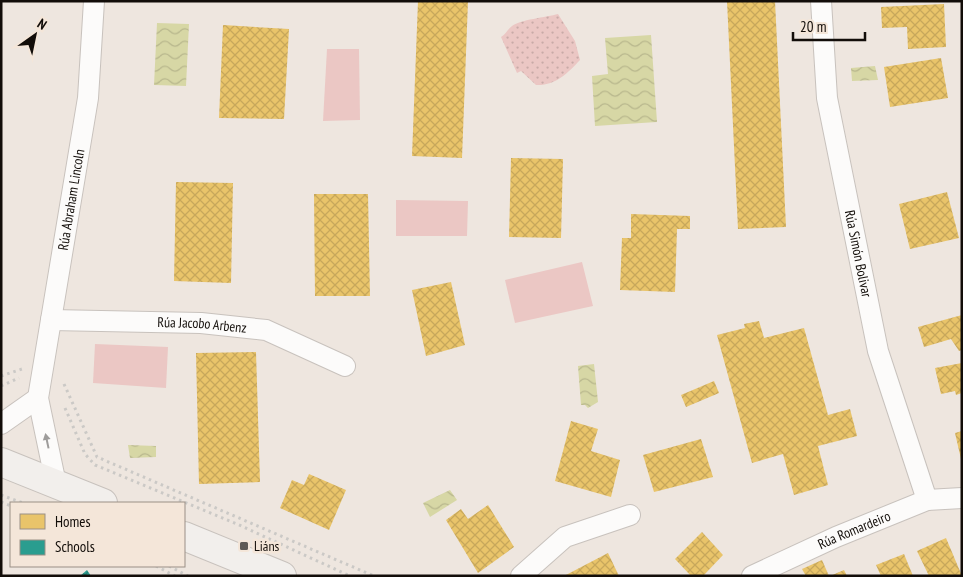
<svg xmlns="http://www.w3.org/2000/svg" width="963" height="577" font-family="'PT Sans Narrow',sans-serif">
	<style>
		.park { fill: url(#park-dots) }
		.pitch { fill: #ebc7c4 }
		.water { fill: url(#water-waves) }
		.homes { fill: url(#homes-cross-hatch) }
		.schools { fill: url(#schools-cross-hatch) }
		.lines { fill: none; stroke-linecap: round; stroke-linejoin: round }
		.minor-casing { stroke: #c8c2bd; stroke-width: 22 }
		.secondary-casing { stroke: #c8c2bd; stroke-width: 30 }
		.path { stroke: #cbc9c6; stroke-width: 3; stroke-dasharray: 2.5 4; stroke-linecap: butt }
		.minor { stroke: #fcfbfa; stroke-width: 20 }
		.secondary { stroke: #f2efec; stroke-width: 28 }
		.oneway { fill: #9e9c9a }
		.poi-dot { fill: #5f5954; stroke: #f4e6d9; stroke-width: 2 }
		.labels { text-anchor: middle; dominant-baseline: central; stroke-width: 5; stroke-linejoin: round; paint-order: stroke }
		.street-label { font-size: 14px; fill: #120d09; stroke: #f4e6d9 }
		.poi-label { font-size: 14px; fill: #120d09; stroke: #f4e6d9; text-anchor: start }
	</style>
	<defs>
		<pattern id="park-dots" width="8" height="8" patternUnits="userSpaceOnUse" patternTransform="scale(1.25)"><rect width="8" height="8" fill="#ebc7c4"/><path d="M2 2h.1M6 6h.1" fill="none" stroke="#c8aaa7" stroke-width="1.8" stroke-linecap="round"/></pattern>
		<pattern id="water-waves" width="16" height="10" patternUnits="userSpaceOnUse" patternTransform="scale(1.25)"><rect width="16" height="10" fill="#d7d7a5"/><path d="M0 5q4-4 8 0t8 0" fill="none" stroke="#b8b78d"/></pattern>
		<pattern id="homes-cross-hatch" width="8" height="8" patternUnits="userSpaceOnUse" patternTransform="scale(1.25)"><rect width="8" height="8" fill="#e9c46a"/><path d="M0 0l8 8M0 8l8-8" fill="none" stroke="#c7a75b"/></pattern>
		<pattern id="schools-cross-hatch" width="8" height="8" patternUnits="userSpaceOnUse" patternTransform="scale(1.25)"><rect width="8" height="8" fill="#2a9d8f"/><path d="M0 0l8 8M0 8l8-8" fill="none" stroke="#237e73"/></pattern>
	</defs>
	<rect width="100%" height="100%" fill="#eee6df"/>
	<path class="park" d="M558 14 575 41 580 60C568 73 555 86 536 85L521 71 517 73 501 37C506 34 507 30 512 26 519 20 547 17 558 14Z"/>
	<g class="pitch">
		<path d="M327 49H359L360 120 323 121Z"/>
		<path d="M396 200 468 201 467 236H396Z"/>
		<path d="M582 262 593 306 515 323 505 280Z"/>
		<path d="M95 344 168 347 166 388 93 383Z"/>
	</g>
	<g class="water">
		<path d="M157 23 189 24 186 86 154 85Z"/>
		<path d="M651 35 657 122 595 126 592 76 608 74 605 38Z"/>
		<path d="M875 66 878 80 852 81 851 68Z"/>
		<path d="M594 364 598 402 588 408 585 405H581L578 366Z"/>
		<path d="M128 445 156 446V457L130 458Z"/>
		<path d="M450 490 457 500 430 517 423 503Z"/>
	</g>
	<g class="homes">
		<path d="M418 1H468L462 158 412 156Z"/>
		<path d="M727 1H775L786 227 738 229Z"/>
		<path d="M944 4 946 47 908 49 907 27 882 28 881 7Z"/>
		<path d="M223 25 289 29 284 119 219 118Z"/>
		<path d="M941 58 948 98 890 107 884 67Z"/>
		<path d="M511 158 563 159 561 238 509 237Z"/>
		<path d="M176 182 233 183 231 283 174 281Z"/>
		<path d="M947 192 959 238 910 249 899 204Z"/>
		<path d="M314 194H368L370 296H315Z"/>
		<path d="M631 214 690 216V229H677L675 292 620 290 622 238H631Z"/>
		<path d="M451 282 465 345 426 356 412 290Z"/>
		<path d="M962 315V350L959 351 951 339 924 347 918 327Z"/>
		<path d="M759 321 764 338 804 328 828 415 850 409 857 436 818 446 828 485 794 495 783 454 752 463 717 335 745 328 744 324Z"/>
		<path d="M256 352 260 482 199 484 196 353Z"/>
		<path d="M962 363V393L956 395 955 391 941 394 935 368Z"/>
		<path d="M714 381 719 393 686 407 681 395Z"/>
		<path d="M571 421 598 429 591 451 620 460 611 497 555 481Z"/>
		<path d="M962 431V459H961L955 433Z"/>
		<path d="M701 439 713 477 654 492 643 455Z"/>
		<path d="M309 474 346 490 329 530 280 508 292 480 304 485Z"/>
		<path d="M488 505 514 547 478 573 446 520 461 509 468 519Z"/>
		<path d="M702 532 723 555 703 576H691L675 559Z"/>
		<path d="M946 538 962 576H929L917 551Z"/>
		<path d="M608 553 619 576H564Z"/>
		<path d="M904 554 913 576H881L876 565Z"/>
		<path d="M822 560 829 576H806L802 569Z"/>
		<path d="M844 570 847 576H830Z"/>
	</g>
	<path class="schools" d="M87 570 91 576H80Z"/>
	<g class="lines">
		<g class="minor-casing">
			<g id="minor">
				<path id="s1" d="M821 1 827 98 878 351 927 500"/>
				<path id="s2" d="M51 320 201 323 266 330 345 366"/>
				<path d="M1 424 38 398"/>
				<path id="s3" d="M56 484 38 398 88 98 94 1"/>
				<path d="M521 576 565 537 630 515"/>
				<path id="s4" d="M752 576 836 537 927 500 962 498"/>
			</g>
		</g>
		<g class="secondary-casing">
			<g id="secondary">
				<path d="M1 462 103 503"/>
				<path d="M184 536 282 576"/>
			</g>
		</g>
		<g class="path">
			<path d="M1 376 22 369"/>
			<path d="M64 384 97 457 374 576"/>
			<path d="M1 386 19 378"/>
			<path d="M65 408 85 454 95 465 237 524 350 576"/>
			<path d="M1 495 23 503"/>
			<path d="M1 502 11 506"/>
			<path d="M156 566 175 576"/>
			<path d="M169 566 188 576"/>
		</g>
		<use href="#minor" class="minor"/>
		<use href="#secondary" class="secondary"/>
	</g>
	<defs><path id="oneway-solid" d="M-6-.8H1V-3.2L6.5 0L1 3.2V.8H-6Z" transform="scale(1.25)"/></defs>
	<use class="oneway" href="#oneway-solid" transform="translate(47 441) rotate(-102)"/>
	<rect class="poi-dot" x="239" y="541" width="10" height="10" rx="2.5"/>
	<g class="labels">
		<g class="street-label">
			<text stroke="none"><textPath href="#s3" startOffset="289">Rúa Abraham Lincoln</textPath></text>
			<text stroke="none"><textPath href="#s1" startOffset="256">Rúa Simón Bolivar</textPath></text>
			<text stroke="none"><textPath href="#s2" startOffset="151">Rúa Jacobo Arbenz</textPath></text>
			<text stroke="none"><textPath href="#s4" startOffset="112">Rúa Romardeiro</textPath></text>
		</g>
		<g class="poi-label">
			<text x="254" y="546">Liáns</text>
		</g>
	</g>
	<rect width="963" height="577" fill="none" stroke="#120d09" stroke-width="5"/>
	<rect x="10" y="502" width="175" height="65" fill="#f4e6d9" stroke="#9a8f86"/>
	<rect x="20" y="514" width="25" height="15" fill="#e9c46a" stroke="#9a8f86"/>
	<text x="55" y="527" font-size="15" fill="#120d09">Homes</text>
	<rect x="20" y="540" width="25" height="15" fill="#2a9d8f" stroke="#9a8f86"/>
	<text x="55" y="552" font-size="15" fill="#120d09">Schools</text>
	<g transform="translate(35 35) rotate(33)" stroke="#f4e6d9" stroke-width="4" paint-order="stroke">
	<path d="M0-4L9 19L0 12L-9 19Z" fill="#120d09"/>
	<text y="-8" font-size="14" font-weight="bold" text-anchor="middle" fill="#120d09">N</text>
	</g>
	<path d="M793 32v8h72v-8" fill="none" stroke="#120d09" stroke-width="2.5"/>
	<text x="800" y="32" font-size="15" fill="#120d09" stroke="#f4e6d9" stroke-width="4" paint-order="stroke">20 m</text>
</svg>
